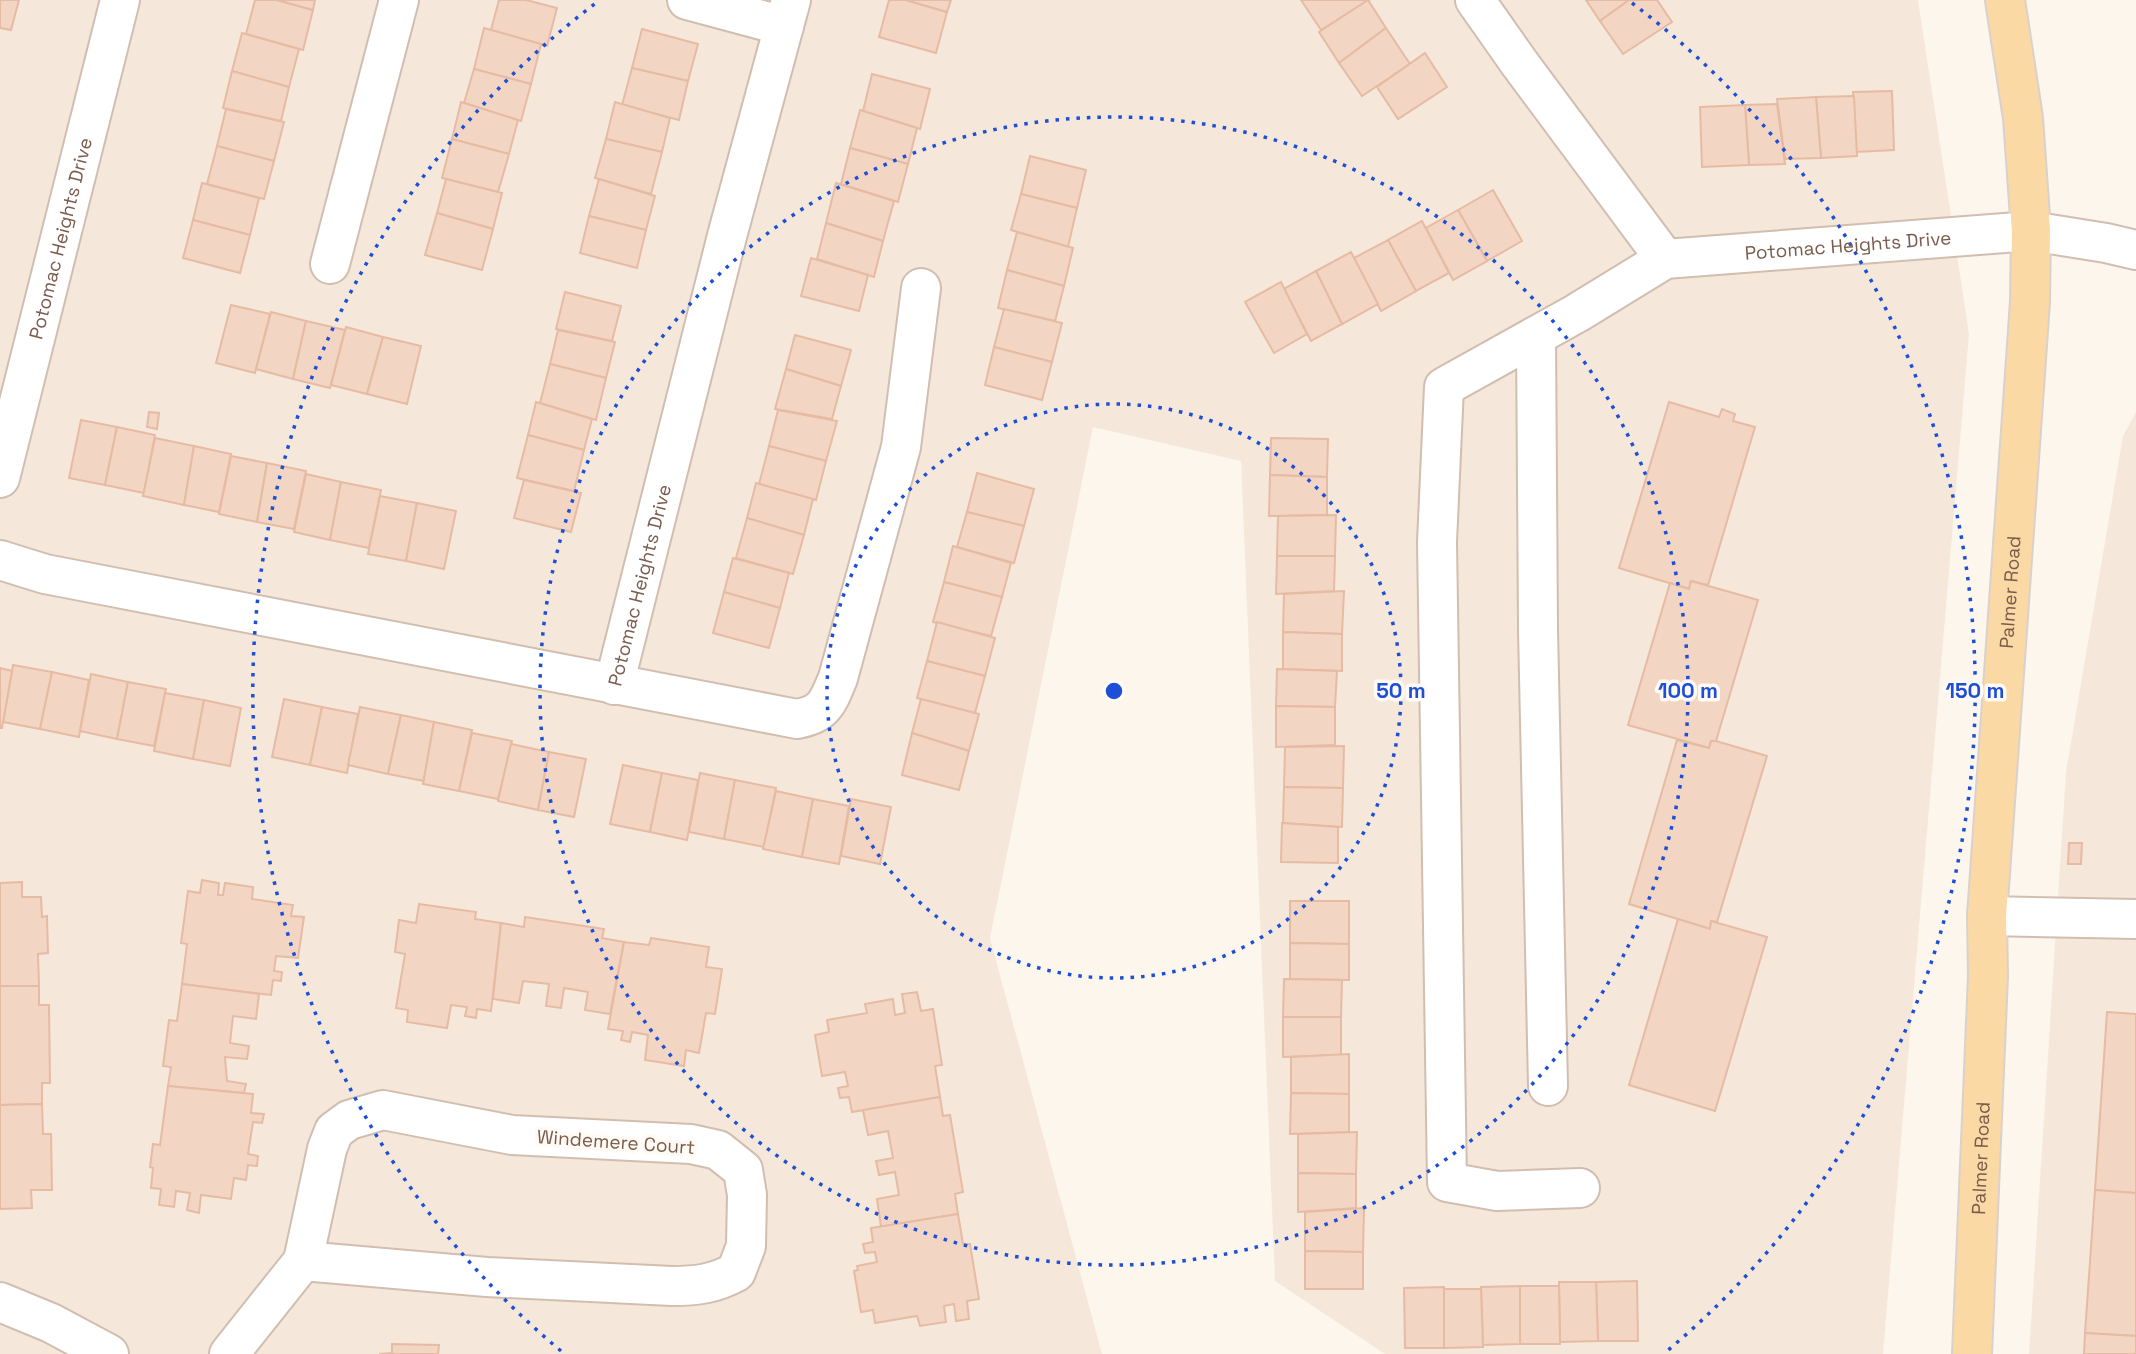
<svg xmlns="http://www.w3.org/2000/svg" width="2136" height="1354" font-family="'Space Grotesk',sans-serif">
	<style>
		.residential { fill: #f5e8da }
		.building { fill: #f3d5c3; stroke: #e6bba3; stroke-width: 2 }
		.lines { fill: none; stroke-linecap: round; stroke-linejoin: round }
		.minor-casing { stroke: #d1beb0; stroke-width: 42 }
		.major-casing { stroke: #dad1cd; stroke-width: 42 }
		.minor { stroke: #fff; stroke-width: 38 }
		.major { stroke: #fbd9a5; stroke-width: 38 }
		.ring { fill: none; stroke: #1d4ed8; stroke-width: 3.5; stroke-dasharray: 3.5 7 }
		.labels { text-anchor: middle; dominant-baseline: central; stroke-width: 7; stroke-linejoin: round; paint-order: stroke }
		.street-label { font-size: 19px; fill: #7a5c4d; stroke: #fffaf3 }
		.centre { fill: #1d4ed8; stroke: #fffaf3; stroke-width: 3.5 }
		.ring-label { font-size: 21px; text-anchor: middle; font-weight: bold; fill: #1d4ed8; stroke: #fffaf3; stroke-width: 7; stroke-linejoin: round; paint-order: stroke }
	</style>
	<rect width="100%" height="100%" fill="#fdf6ec"/>
	<g class="residential">
		<path d="M0 0H1918L1969 334 1883 1354H1385L1275 1281 1241 461 1093 427 990 938 1102 1354H0Z"/>
		<path d="M2136 412V1354H2029L2066 772 2123 436Z"/>
	</g>
	<g class="building">
		<path d="M0 0H19L11 30 0 28Z"/>
		<path d="M255 0H277L313 10 303 50 246 34Z"/>
		<path d="M277 0H315L313 10Z"/>
		<path d="M499 0H526L557 8 547 46 491 30Z"/>
		<path d="M889 0H906L947 12 936 53 879 37Z"/>
		<path d="M906 0H951L947 12Z"/>
		<path d="M1301 0H1369L1321 30Z"/>
		<path d="M1368 0 1386 28 1339 63 1319 32Z"/>
		<path d="M1586 0H1629L1600 21Z"/>
		<path d="M1629 0H1657L1672 22 1623 54 1600 21Z"/>
		<path d="M484 28 541 44 531 84 474 69Z"/>
		<path d="M1386 28 1410 64 1362 96 1339 63Z"/>
		<path d="M642 29 698 44 688 81 632 68Z"/>
		<path d="M242 33 299 49 289 87 232 71Z"/>
		<path d="M1425 53 1447 87 1398 119 1377 87Z"/>
		<path d="M632 68 688 81 679 120 622 105Z"/>
		<path d="M474 69 531 84 521 121 464 103Z"/>
		<path d="M232 71 289 87 281 121 223 108Z"/>
		<path d="M872 74 930 89 920 129 863 111Z"/>
		<path d="M1892 91 1894 150 1856 152 1853 92Z"/>
		<path d="M1854 96 1857 156 1821 158 1816 97Z"/>
		<path d="M1816 97 1821 158 1785 159 1777 99Z"/>
		<path d="M461 102 518 120 509 154 452 139Z"/>
		<path d="M615 102 670 118 662 152 606 139Z"/>
		<path d="M1777 104 1785 164 1749 165 1745 105Z"/>
		<path d="M1745 105 1749 165 1702 167 1700 107Z"/>
		<path d="M226 109 284 122 274 161 217 146Z"/>
		<path d="M860 110 917 128 908 164 850 148Z"/>
		<path d="M452 139 509 154 498 192 442 178Z"/>
		<path d="M606 139 662 152 651 194 595 178Z"/>
		<path d="M217 146 274 161 264 199 207 184Z"/>
		<path d="M850 148 908 164 898 202 841 184Z"/>
		<path d="M1030 156 1086 170 1077 208 1021 194Z"/>
		<path d="M446 179 502 193 493 229 437 213Z"/>
		<path d="M599 179 655 196 646 230 589 216Z"/>
		<path d="M202 183 259 198 250 235 193 220Z"/>
		<path d="M836 183 894 201 883 241 826 223Z"/>
		<path d="M1493 190 1522 241 1487 261 1458 210Z"/>
		<path d="M1021 194 1077 208 1068 247 1011 230Z"/>
		<path d="M1458 210 1487 261 1453 280 1426 228Z"/>
		<path d="M437 213 493 229 482 270 425 255Z"/>
		<path d="M589 216 646 230 637 268 580 253Z"/>
		<path d="M193 220 250 235 240 273 183 258Z"/>
		<path d="M1422 221 1449 273 1416 291 1388 240Z"/>
		<path d="M826 223 883 241 874 277 817 259Z"/>
		<path d="M1017 232 1073 248 1064 286 1007 270Z"/>
		<path d="M1388 240 1416 291 1381 311 1354 258Z"/>
		<path d="M1351 252 1378 304 1342 324 1316 271Z"/>
		<path d="M811 258 868 275 859 311 801 296Z"/>
		<path d="M1007 270 1064 286 1055 321 998 308Z"/>
		<path d="M1316 271 1342 324 1311 341 1284 289Z"/>
		<path d="M1281 282 1307 334 1274 353 1245 302Z"/>
		<path d="M565 292 621 306 612 341 556 329Z"/>
		<path d="M231 305 270 314 255 373 216 363Z"/>
		<path d="M1004 309 1062 323 1052 362 994 347Z"/>
		<path d="M271 312 306 321 293 379 256 369Z"/>
		<path d="M306 321 345 330 330 388 293 379Z"/>
		<path d="M346 327 383 337 367 394 331 385Z"/>
		<path d="M558 330 615 342 606 378 550 364Z"/>
		<path d="M795 335 851 350 841 386 786 369Z"/>
		<path d="M383 337 421 346 407 404 367 394Z"/>
		<path d="M994 347 1052 362 1042 400 985 385Z"/>
		<path d="M550 364 606 378 596 420 540 403Z"/>
		<path d="M786 369 841 386 832 419 775 409Z"/>
		<path d="M536 402 592 419 584 450 528 435Z"/>
		<path d="M1669 402 1719 417 1722 409 1735 414 1733 421 1755 427 1708 585 1691 581 1689 589 1619 568Z"/>
		<path d="M778 410 837 421 826 461 769 446Z"/>
		<path d="M149 412 159 413 157 429 147 427Z"/>
		<path d="M81 420 117 427 105 485 69 478Z"/>
		<path d="M117 427 155 435 144 493 105 485Z"/>
		<path d="M528 435 584 450 574 491 517 478Z"/>
		<path d="M155 438 194 446 184 505 143 496Z"/>
		<path d="M1271 438 1328 439 1327 477 1270 475Z"/>
		<path d="M194 446 231 454 219 512 184 505Z"/>
		<path d="M769 446 826 461 816 500 759 484Z"/>
		<path d="M231 456 267 463 257 522 219 514Z"/>
		<path d="M267 463 306 471 294 529 257 522Z"/>
		<path d="M977 473 1034 489 1024 526 967 512Z"/>
		<path d="M306 474 341 482 330 540 294 532Z"/>
		<path d="M1270 475 1327 477V515L1269 516Z"/>
		<path d="M524 480 581 493 571 532 514 518Z"/>
		<path d="M341 482 381 490 369 548 330 540Z"/>
		<path d="M756 483 813 499 804 535 747 518Z"/>
		<path d="M380 496 417 503 406 561 368 554Z"/>
		<path d="M417 503 456 511 444 569 406 561Z"/>
		<path d="M967 512 1024 526 1014 563 957 547Z"/>
		<path d="M1336 515 1335 556H1277L1278 516Z"/>
		<path d="M747 518 804 535 793 574 736 558Z"/>
		<path d="M953 546 1011 563 1002 597 944 582Z"/>
		<path d="M1277 556H1335L1334 591 1276 594Z"/>
		<path d="M733 558 789 573 780 608 724 592Z"/>
		<path d="M1691 581 1758 600 1716 741H1711L1709 748 1628 725 1670 583 1689 589Z"/>
		<path d="M944 582 1002 597 991 636 933 622Z"/>
		<path d="M1344 591 1342 634 1283 632 1284 594Z"/>
		<path d="M724 592 780 608 769 648 713 633Z"/>
		<path d="M937 622 995 638 985 676 927 661Z"/>
		<path d="M1283 632 1342 634V671L1283 669Z"/>
		<path d="M927 661 985 676 975 713 917 698Z"/>
		<path d="M13 665 52 672 40 729 3 722Z"/>
		<path d="M0 668 12 671 2 728H0Z"/>
		<path d="M1277 669 1337 671 1335 707 1276 706Z"/>
		<path d="M52 672 89 680 79 737 40 729Z"/>
		<path d="M91 674 128 682 117 739 80 731Z"/>
		<path d="M128 682 166 689 154 746 117 739Z"/>
		<path d="M165 693 204 700 193 759 154 751Z"/>
		<path d="M284 699 322 707 310 765 272 757Z"/>
		<path d="M921 699 979 714 969 751 912 733Z"/>
		<path d="M204 700 241 708 230 766 193 759Z"/>
		<path d="M1276 706 1335 707V745L1276 747Z"/>
		<path d="M322 707 358 714 347 773 310 765Z"/>
		<path d="M360 707 401 715 388 774 348 765Z"/>
		<path d="M401 715 434 722 424 781 388 774Z"/>
		<path d="M434 722 472 730 459 791 423 784Z"/>
		<path d="M472 733 512 741 498 799 459 791Z"/>
		<path d="M912 733 969 751 959 790 902 775Z"/>
		<path d="M1677 740 1709 748 1711 741H1716L1767 756 1717 922 1711 921 1710 929 1629 904Z"/>
		<path d="M511 744 549 752 538 810 498 801Z"/>
		<path d="M1344 746 1343 788 1284 787 1285 747Z"/>
		<path d="M549 752 586 759 574 817 538 810Z"/>
		<path d="M623 765 662 773 650 832 610 824Z"/>
		<path d="M662 773 698 780 687 840 650 832Z"/>
		<path d="M700 773 735 780 724 839 689 832Z"/>
		<path d="M735 780 776 788 764 847 724 839Z"/>
		<path d="M1284 787 1343 788 1342 827 1283 823Z"/>
		<path d="M776 791 813 799 802 857 763 849Z"/>
		<path d="M813 799 849 806 839 864 802 857Z"/>
		<path d="M851 799 891 807 880 864 841 856Z"/>
		<path d="M1282 823 1338 827V863L1281 862Z"/>
		<path d="M2069 843H2082L2081 864H2068Z"/>
		<path d="M202 880 219 883 218 895H223L225 883 253 887 252 899 293 905 291 916 304 917 298 958 276 956 274 971 282 972 281 981 273 980 271 995 182 984 187 944 181 943 188 891 200 893Z"/>
		<path d="M22 882V897H41L42 917 47 916 48 953 38 954 39 986H0V883Z"/>
		<path d="M1290 901H1349V944L1290 943Z"/>
		<path d="M419 904 476 912 475 919 501 923 491 1011 477 1009 476 1018 465 1016 467 1007 451 1005 447 1028 407 1022 408 1010 396 1008 405 954 395 952 399 920 416 923Z"/>
		<path d="M525 917 604 929 602 938 624 942 610 1014 585 1010 588 992 564 988 561 1008 546 1006 549 984 523 981 519 1003 493 999 501 923 524 927Z"/>
		<path d="M1678 919 1710 929 1711 921 1767 937 1715 1111 1629 1085Z"/>
		<path d="M651 938 709 947 706 967 722 969 715 1014 706 1013 699 1053 686 1050 684 1066 645 1060 648 1035 632 1032 630 1042 621 1040 623 1031 608 1029 624 942 649 945Z"/>
		<path d="M1290 943 1349 944V980L1290 979Z"/>
		<path d="M1284 979 1342 980 1341 1017H1283Z"/>
		<path d="M182 984 259 994 256 1019 233 1016 230 1043 249 1046 247 1059 225 1057 227 1081 246 1084 244 1093 168 1086 171 1067 163 1066 169 1020 177 1021Z"/>
		<path d="M0 986H39V1005H49L50 1083H42V1104L0 1105Z"/>
		<path d="M917 992 921 1011 933 1009 942 1065 935 1066 940 1097 852 1112 849 1097 840 1098 838 1088 848 1086 845 1072 822 1076 815 1035 829 1032 827 1020 867 1013 865 1004 893 999 895 1015 905 1013 902 994Z"/>
		<path d="M2107 1012 2136 1014V1193L2095 1190Z"/>
		<path d="M1283 1017H1341V1055L1283 1057Z"/>
		<path d="M1349 1054V1094L1291 1093V1057Z"/>
		<path d="M168 1086 253 1094 251 1113 264 1114 262 1123 253 1122 248 1154 258 1156 257 1166 248 1165 246 1180 234 1178 231 1199 201 1195 199 1213 187 1210 190 1193 176 1191 174 1207 159 1205 161 1189 151 1188 153 1168 150 1167 153 1144 160 1145Z"/>
		<path d="M1291 1093 1349 1094V1132L1290 1134Z"/>
		<path d="M940 1097 943 1116 950 1115 963 1192 955 1194 958 1214 881 1227 877 1199 899 1195 895 1172 879 1175 876 1161 893 1158 888 1131 868 1135 863 1110Z"/>
		<path d="M42 1104 43 1134H51L52 1190H31L32 1208 0 1209V1105Z"/>
		<path d="M1357 1132 1356 1174 1298 1173V1134Z"/>
		<path d="M1298 1173 1356 1174V1208L1298 1212Z"/>
		<path d="M2095 1190 2136 1193V1336L2085 1333Z"/>
		<path d="M1364 1208 1363 1252 1305 1251V1212Z"/>
		<path d="M958 1214 963 1244H970L979 1299 967 1301 969 1319 956 1321 954 1304 944 1306 946 1322 920 1326 917 1316 875 1323 873 1310 861 1312 854 1271 858 1270 857 1266 877 1262 875 1252 865 1253 863 1244 873 1242 871 1228Z"/>
		<path d="M1305 1251 1363 1252V1289H1305Z"/>
		<path d="M1637 1281 1638 1341H1598L1596 1282Z"/>
		<path d="M1559 1282H1596L1598 1341 1560 1342Z"/>
		<path d="M1520 1286V1344L1483 1345 1481 1287Z"/>
		<path d="M1520 1286H1559L1560 1344H1520Z"/>
		<path d="M1444 1287V1348H1405L1404 1288Z"/>
		<path d="M1444 1289H1481L1483 1347 1444 1348Z"/>
		<path d="M2085 1333 2136 1336V1354H2084Z"/>
		<path d="M392 1344 439 1345 438 1354H379L392 1353Z"/>
	</g>
	<g class="lines">
		<g class="minor-casing">
			<g id="minor">
				<path d="M687 0 784 26"/>
				<path d="M1475 0 1520 64 1665 259"/>
				<path d="M330 264 399 0"/>
				<path d="M1536 336 1538 630 1548 1086"/>
				<path id="s1" d="M0 478 120 0"/>
				<path d="M0 560 45 574 797 719C825 714 828 702 838 678L901 447 921 288"/>
				<path id="s2" d="M614 685 727 236 791 0"/>
				<path d="M1987 916 2136 919"/>
				<path d="M383 1110 512 1135 691 1144 718 1150 743 1170 747 1195 746 1246 736 1272C714 1284 696 1286 672 1286L487 1277 303 1261 327 1149 334 1131 349 1120Z"/>
				<path id="s3" d="M1580 1188 1497 1191 1447 1182 1437 542 1444 387 1577 313 1665 259 2031 231 2106 243 2136 250"/>
				<path d="M0 1302 51 1323 109 1354"/>
				<path d="M229 1354 303 1261"/>
			</g>
		</g>
		<g class="major-casing">
			<g id="major">
				<path id="s4" d="M1972 1354 1988 976 1987 916 2030 302 2031 231 2023 118 2005 0"/>
			</g>
		</g>
		<use href="#minor" class="minor"/>
		<use href="#major" class="major"/>
	</g>
	<g class="ring">
		<circle cx="1114" cy="691" r="287"/>
		<circle cx="1114" cy="691" r="574"/>
		<path d="M561 1351A861 861 0 0 1 596 3M1632 3A861 861 0 0 1 1667 1351"/>
	</g>
	<g class="labels">
		<g class="street-label">
			<text stroke="none"><textPath href="#s1" startOffset="247">Potomac Heights Drive</textPath></text>
			<text stroke="none"><textPath href="#s3" startOffset="1368">Potomac Heights Drive</textPath></text>
			<text stroke="none"><textPath href="#s2" startOffset="103">Potomac Heights Drive</textPath></text>
			<text stroke="none"><textPath href="#s4" startOffset="763">Palmer Road</textPath></text>
			<text transform="translate(616 1142) rotate(4)">Windemere Court</text>
			<text stroke="none"><textPath href="#s4" startOffset="196">Palmer Road</textPath></text>
		</g>
	</g>
	<circle cx="1114" cy="691" r="10" class="centre"/>
	<g class="ring-label">
		<text x="1401" y="698">50 m</text>
		<text x="1688" y="698">100 m</text>
		<text x="1975" y="698">150 m</text>
	</g>
</svg>
